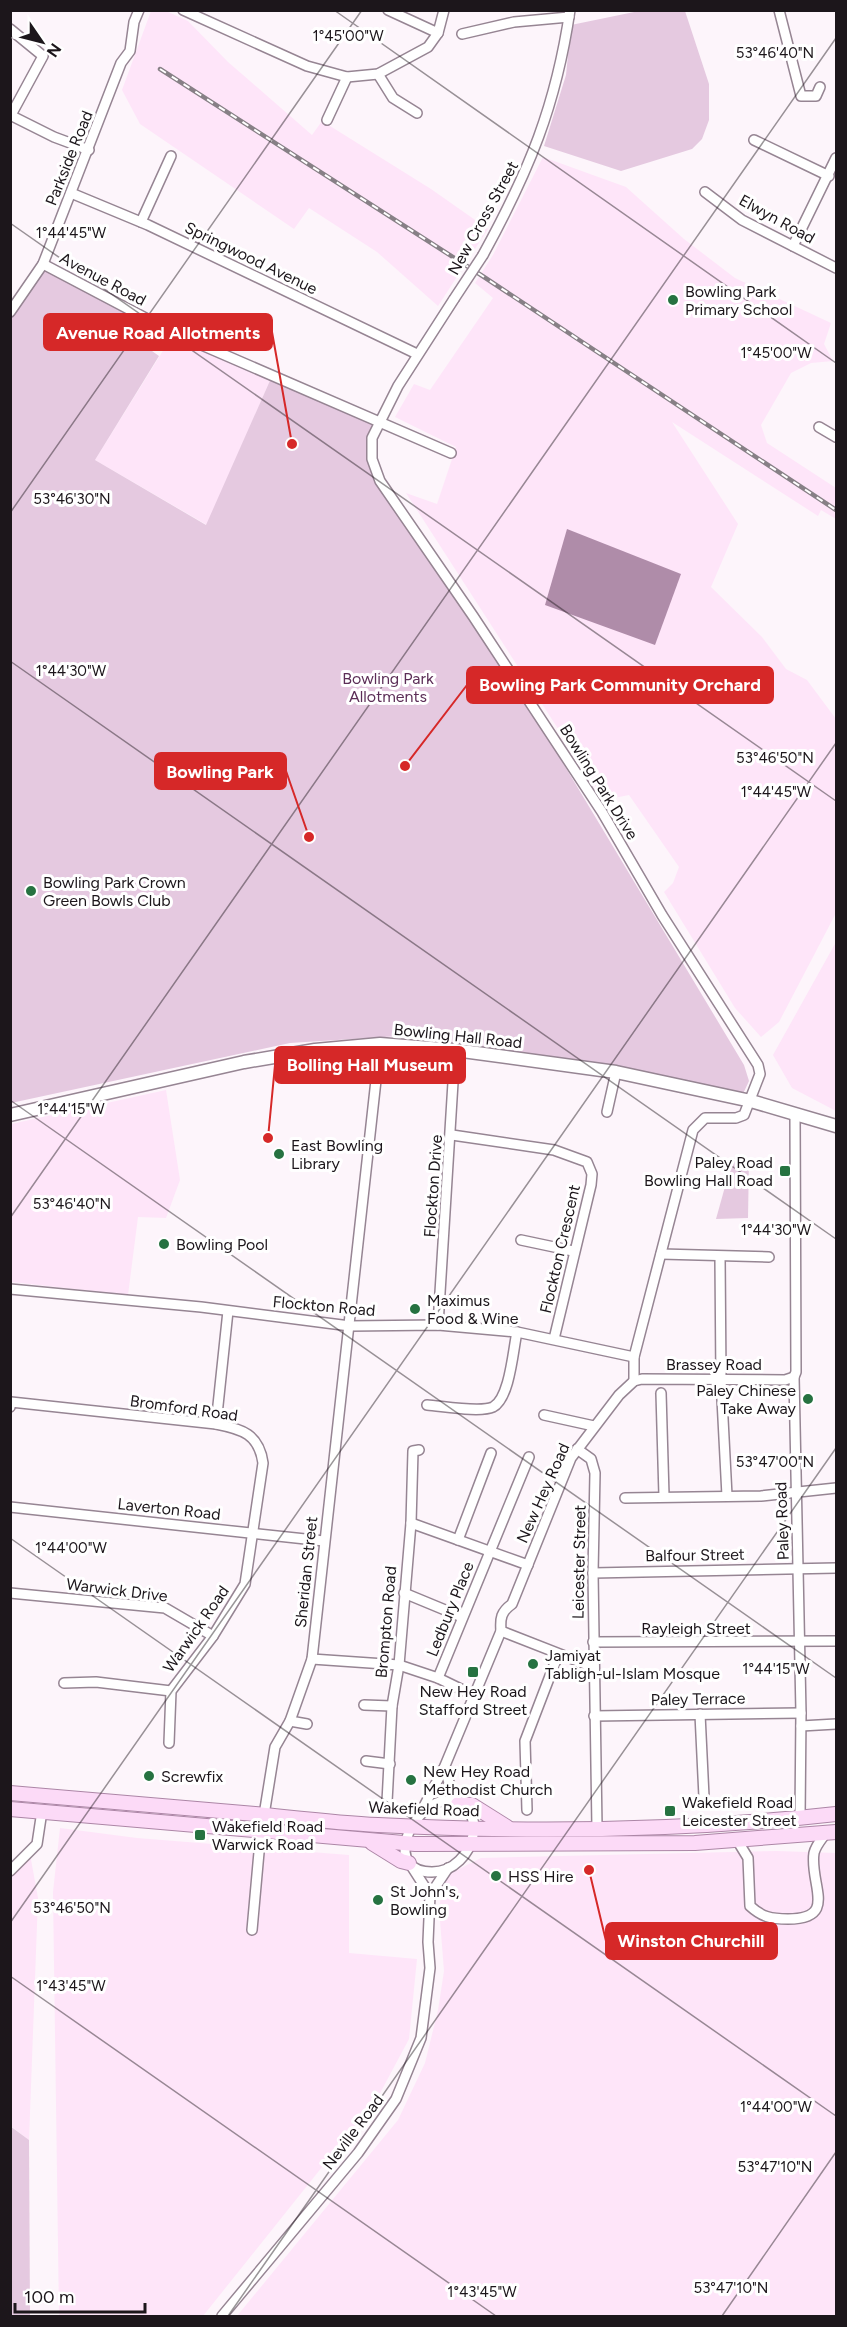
<svg xmlns="http://www.w3.org/2000/svg" width="847" height="2327" font-family="Figtree,sans-serif">
	<style>
		.built { fill: #fee5f9 }
		.green { fill: #e5c9e0 }
		.water { fill: #af8ca9 }
		.lines { fill: none; stroke-linecap: round; stroke-linejoin: round }
		.street-casing { stroke: #968593; stroke-width: 12 }
		.secondary-casing { stroke: #968593; stroke-width: 15 }
		.primary-casing { stroke: #ac86a6; stroke-width: 16 }
		.street { stroke: #fff; stroke-width: 9 }
		.secondary { stroke: #fff; stroke-width: 12 }
		.primary { stroke: #fcdaf7; stroke-width: 14 }
		.rail-casing { stroke: #878086; stroke-width: 4.5 }
		.rail { stroke: #fff; stroke-width: 2; stroke-dasharray: 7; stroke-linecap: butt }
		.street-bridge-casing { stroke: #968593; stroke-width: 12; stroke-linecap: butt }
		.street-bridge { stroke: #fff; stroke-width: 9 }
		.ticks { fill: none; stroke: #1c161b; stroke-width: 1.5; stroke-opacity: 0.45 }
		.poi-dot { fill: #267241; stroke: #fff; stroke-width: 2 }
		.labels { text-anchor: middle; dominant-baseline: central; stroke-width: 6; stroke-linejoin: round; paint-order: stroke }
		.street-label { font-size: 16px; fill: #1c161b; stroke: #fff }
		.poi-label { font-size: 16px; fill: #1c161b; stroke: #fff; text-anchor: start }
		.park-label { font-size: 16px; fill: #5c2e57; stroke: #fff }
		.ticks-label { font-size: 15px; text-anchor: middle; fill: #1c161b; stroke: #fff; stroke-width: 6; stroke-linejoin: round; paint-order: stroke }
		.leader { fill: none; stroke: #d62828; stroke-width: 2 }
		.callout-dot { fill: #d62828; stroke: #fff; stroke-width: 2 }
		.callout { fill: #d62828; stroke: #d62828; stroke-width: 2 }
		.callout-label { font-size: 18px; text-anchor: middle; font-weight: bold; fill: #fff }
	</style>
	<rect width="100%" height="100%" fill="#fdf5fb"/>
	<g class="built">
		<path d="M151 11H166L188 21 228 62 312 135 322 121 431 189 488 229 438 306 377 252 309 208 294 229 140 124 122 90Z"/>
		<path d="M543 157 626 187 684 239 735 278 831 323 824 344 833 361 811 363 791 373 761 425 767 443 836 488V519L821 510 818 516 672 422 738 524 711 587 762 637 786 669 807 680 836 719V913L779 1022 761 1037 735 1008 664 892 673 883 679 867 629 795 604 800 406 493 437 504 456 447 395 417 414 384 430 390 493 298 475 283 493 255Z"/>
		<path d="M174 333 272 376 207 525 95 460Z"/>
		<path d="M836 942V1111L792 1088 773 1055Z"/>
		<path d="M166 1090 180 1180 166 1218 138 1217 128 1295 11 1282V1124Z"/>
		<path d="M60 1828 137 1838 349 1855V1953L417 1959 409 2039 378 2097 203 2316H59L53 1892Z"/>
		<path d="M777 1851 836 1853V2316H237L398 2120 425 2063 438 2010 444 1971 439 1908 445 1876 481 1858Z"/>
		<path d="M30 1854 38 1898 29 2140 11 2126V1871Z"/>
	</g>
	<g class="green">
		<path d="M639 11H685L709 84V120L702 139 692 149 621 171 544 146 566 75 571 25Z"/>
		<path d="M43 264 174 333 169 341 159 337 152 351 159 356 95 460 206 525 272 376 379 421 372 438 380 481 488 638 744 1065 749 1081 742 1096 631 1069 400 1036 290 1043 11 1103 10 312Z"/>
		<path d="M733 1158 749 1159 748 1218 716 1219Z"/>
		<path d="M10 2126 29 2140 30 2316H11Z"/>
	</g>
	<path class="water" d="M567 529 681 574 655 645 545 605Z"/>
	<g class="lines">
		<g class="street-casing">
			<g id="street">
				<path d="M183 10 307 66 347 77 378 74 428 47 438 33 444 10"/>
				<path d="M388 10 438 33"/>
				<path d="M779 10 801 96H816L820 87"/>
				<path d="M10 29 43 56 11 115"/>
				<path d="M462 34 514 22 569 17"/>
				<path d="M378 74 393 98 417 113"/>
				<path d="M10 115 54 137 89 150"/>
				<path d="M327 120 347 77"/>
				<path d="M754 140 829 176"/>
				<path d="M705 192 742 220 836 268"/>
				<path d="M71 193 148 225 417 354"/>
				<path d="M141 222 171 156"/>
				<path d="M793 246 836 158"/>
				<path d="M483 255C529 171 556 106 570 10"/>
				<path d="M43 264 174 333 451 453"/>
				<path d="M454 299 398 386 372 438V459L380 481 473 616 602 812 662 915 758 1065 760 1074 744 1115 736 1118H705L693 1130 634 1357V1381"/>
				<path d="M10 312 43 264 121 63 130 51 134 22 139 10"/>
				<path d="M819 427 836 437"/>
				<path d="M607 1112 616 1072"/>
				<path d="M795 1115 796 1372 794 1377 801 1713 800 1818"/>
				<path d="M452 1135 554 1150 587 1162 592 1174 591 1185 554 1339"/>
				<path d="M521 1240 573 1251"/>
				<path d="M661 1254 769 1257"/>
				<path d="M720 1257 721 1380 727 1496"/>
				<path d="M10 1289 201 1307 350 1326 438 1325 517 1332 634 1357"/>
				<path d="M438 1325 455 1050"/>
				<path d="M661 1393 664 1496"/>
				<path d="M427 1405C442 1406 480 1413 493 1407 510 1398 513 1350 517 1332"/>
				<path d="M10 1407 11 1402 216 1424C242 1429 259 1434 263 1463L245 1584 213 1636 171 1691 169 1743"/>
				<path d="M544 1415 594 1426"/>
				<path d="M216 1424 228 1311"/>
				<path d="M577 1449 591 1459 595 1473 593 1573 597 1828"/>
				<path d="M625 1498 761 1496 836 1488"/>
				<path d="M10 1507 324 1541"/>
				<path d="M411 1523 528 1565"/>
				<path d="M458 1540 491 1453"/>
				<path d="M593 1573 836 1568"/>
				<path d="M10 1593 165 1608 213 1636"/>
				<path d="M404 1593 462 1617"/>
				<path d="M501 1631 593 1667"/>
				<path d="M593 1642 836 1641"/>
				<path d="M312 1659 399 1665 438 1678 473 1695"/>
				<path d="M438 1678 529 1457"/>
				<path d="M64 1683 96 1682 171 1691"/>
				<path d="M364 1705 392 1706"/>
				<path d="M700 1714 704 1797"/>
				<path d="M594 1716 801 1713"/>
				<path d="M290 1721 307 1724"/>
				<path d="M801 1726 836 1724"/>
				<path d="M366 1761 390 1764"/>
				<path d="M444 1768 456 1802"/>
				<path d="M442 1801C494 1798 476 1872 432 1872 384 1872 408 1810 442 1801Z"/>
				<path d="M387 1802 392 1706 399 1665 411 1523 413 1451 419 1450"/>
				<path d="M527 1810 525 1741 558 1655"/>
				<path d="M421 1812 444 1768 501 1631C500 1618 501 1612 512 1604L571 1458 619 1395 634 1381 642 1379 785 1380 794 1377"/>
				<path d="M264 1815 275 1747 290 1721 312 1659 380 1044"/>
				<path d="M737 1840 748 1858 750 1906C762 1917 771 1919 788 1919 839 1919 809 1884 814 1853 816 1845 821 1840 826 1833"/>
				<path d="M412 1867 430 1895"/>
				<path d="M10 1871 37 1844 42 1811"/>
				<path d="M252 1930 261 1830"/>
				<path d="M222 2316 358 2153 396 2099 421 2038 430 1968 428 1942 430 1895 448 1868"/>
			</g>
		</g>
		<g class="secondary-casing">
			<path id="secondary" d="M10 1115 244 1062 315 1050 380 1044 455 1050 616 1072 751 1101 836 1126"/>
		</g>
		<g class="primary-casing">
			<g id="primary">
				<path d="M10 1793C92 1800 174 1807 255 1814 296 1818 337 1823 378 1825 530 1833 685 1831 836 1814"/>
				<path d="M458 1804 472 1805 507 1827"/>
				<path d="M10 1809 415 1844 695 1843 836 1832"/>
				<path d="M372 1843 401 1861 409 1863"/>
			</g>
		</g>
		<use href="#street" class="street"/>
		<use href="#secondary" class="secondary"/>
		<use href="#primary" class="primary"/>
		<g class="rail-casing">
			<path id="rail" d="M160 69 484 277 836 510"/>
		</g>
		<use href="#rail" class="rail"/>
		<g class="street-bridge-casing">
			<path id="street-bridge" d="M454 299 483 255"/>
		</g>
		<use href="#street-bridge" class="street-bridge"/>
	</g>
	<path class="ticks" d="M334 10 836 363M10 223 836 801M10 513 362 10M10 661 836 1239M10 1100 836 1678M10 1218 836 38M10 1538 836 2116M10 1923 836 743M10 1976 496 2316M228 2316 836 1448M722 2316 836 2152"/>
	<g class="poi-dot">
		<circle cx="673" cy="300" r="6"/>
		<circle cx="31" cy="891" r="6"/>
		<circle cx="279" cy="1154" r="6"/>
		<rect x="779" y="1165" width="12" height="12" rx="3"/>
		<circle cx="164" cy="1244" r="6"/>
		<circle cx="415" cy="1309" r="6"/>
		<circle cx="808" cy="1399" r="6"/>
		<circle cx="533" cy="1664" r="6"/>
		<rect x="467" y="1666" width="12" height="12" rx="3"/>
		<circle cx="149" cy="1776" r="6"/>
		<circle cx="411" cy="1780" r="6"/>
		<rect x="664" y="1805" width="12" height="12" rx="3"/>
		<rect x="194" y="1829" width="12" height="12" rx="3"/>
		<circle cx="496" cy="1876" r="6"/>
		<circle cx="378" cy="1900" r="6"/>
	</g>
	<g class="labels">
		<g class="street-label">
			<text transform="translate(69 158) rotate(-68)">Parkside Road</text>
			<text transform="translate(483 218) rotate(-61)">New Cross Street</text>
			<text transform="translate(777 219) rotate(29)">Elwyn Road</text>
			<text transform="translate(251 258) rotate(26)">Springwood Avenue</text>
			<text transform="translate(103 279) rotate(28)">Avenue Road</text>
			<text transform="translate(599 782) rotate(58)">Bowling Park Drive</text>
			<text transform="translate(458 1036) rotate(6)">Bowling Hall Road</text>
			<text transform="translate(433 1186) rotate(-86)">Flockton Drive</text>
			<text transform="translate(560 1249) rotate(-77)">Flockton Crescent</text>
			<text transform="translate(324 1306) rotate(5)">Flockton Road</text>
			<text x="714" y="1364">Brassey Road</text>
			<text transform="translate(184 1408) rotate(8)">Bromford Road</text>
			<text transform="translate(543 1493) rotate(-66)">New Hey Road</text>
			<text transform="translate(169 1509) rotate(6)">Laverton Road</text>
			<text transform="translate(782 1521) rotate(-92)">Paley Road</text>
			<text transform="translate(695 1555) rotate(-1)">Balfour Street</text>
			<text transform="translate(579 1562) rotate(-89)">Leicester Street</text>
			<text transform="translate(306 1572) rotate(-84)">Sheridan Street</text>
			<text transform="translate(117 1590) rotate(7)">Warwick Drive</text>
			<text transform="translate(450 1609) rotate(-68)">Ledbury Place</text>
			<text transform="translate(386 1622) rotate(-85)">Brompton Road</text>
			<text x="696" y="1628">Rayleigh Street</text>
			<text transform="translate(196 1629) rotate(-55)">Warwick Road</text>
			<text transform="translate(698 1699) rotate(-1)">Paley Terrace</text>
			<text transform="translate(424 1809) rotate(2)">Wakefield Road</text>
			<text transform="translate(353 2132) rotate(-53)">Neville Road</text>
		</g>
		<g class="poi-label">
			<text x="685" y="291">Bowling Park<tspan x="685" dy="18">Primary School</tspan></text>
			<text x="43" y="882">Bowling Park Crown<tspan x="43" dy="18">Green Bowls Club</tspan></text>
			<text x="291" y="1145">East Bowling<tspan x="291" dy="18">Library</tspan></text>
			<text x="773" y="1162" text-anchor="end">Paley Road<tspan x="773" dy="18">Bowling Hall Road</tspan></text>
			<text x="176" y="1244">Bowling Pool</text>
			<text x="427" y="1300">Maximus<tspan x="427" dy="18">Food &amp; Wine</tspan></text>
			<text x="796" y="1390" text-anchor="end">Paley Chinese<tspan x="796" dy="18">Take Away</tspan></text>
			<text x="545" y="1655">Jamiyat<tspan x="545" dy="18">Tabligh-ul-Islam Mosque</tspan></text>
			<text x="473" y="1691" text-anchor="middle">New Hey Road<tspan x="473" dy="18">Stafford Street</tspan></text>
			<text x="423" y="1771">New Hey Road<tspan x="423" dy="18">Methodist Church</tspan></text>
			<text x="161" y="1776">Screwfix</text>
			<text x="682" y="1802">Wakefield Road<tspan x="682" dy="18">Leicester Street</tspan></text>
			<text x="212" y="1826">Wakefield Road<tspan x="212" dy="18">Warwick Road</tspan></text>
			<text x="508" y="1876">HSS Hire</text>
			<text x="390" y="1891">St John's,<tspan x="390" dy="18">Bowling</tspan></text>
		</g>
		<g class="park-label">
			<text x="388" y="678">Bowling Park<tspan x="388" dy="18">Allotments</tspan></text>
		</g>
	</g>
	<g class="ticks-label">
		<text x="348" y="41">1°45'00"W</text>
		<text x="775" y="58">53°46'40"N</text>
		<text x="71" y="238">1°44'45"W</text>
		<text x="776" y="358">1°45'00"W</text>
		<text x="72" y="504">53°46'30"N</text>
		<text x="71" y="676">1°44'30"W</text>
		<text x="775" y="763">53°46'50"N</text>
		<text x="776" y="797">1°44'45"W</text>
		<text x="71" y="1114">1°44'15"W</text>
		<text x="72" y="1209">53°46'40"N</text>
		<text x="776" y="1235">1°44'30"W</text>
		<text x="775" y="1467">53°47'00"N</text>
		<text x="71" y="1553">1°44'00"W</text>
		<text x="776" y="1674">1°44'15"W</text>
		<text x="72" y="1913">53°46'50"N</text>
		<text x="71" y="1991">1°43'45"W</text>
		<text x="776" y="2112">1°44'00"W</text>
		<text x="775" y="2172">53°47'10"N</text>
		<text x="731" y="2293">53°47'10"N</text>
		<text x="482" y="2297">1°43'45"W</text>
	</g>
	<path class="leader" d="M292 444L272 332M405 766L467 685M309 837L286 771M268 1138L275 1065M589 1870L606 1941"/>
	<g class="callout-dot">
		<circle cx="292" cy="444" r="6"/>
		<circle cx="405" cy="766" r="6"/>
		<circle cx="309" cy="837" r="6"/>
		<circle cx="268" cy="1138" r="6"/>
		<circle cx="589" cy="1870" r="6"/>
	</g>
	<g class="callout">
		<rect x="44" y="314" width="228" height="36" rx="6"/>
		<rect x="467" y="667" width="306" height="36" rx="6"/>
		<rect x="155" y="753" width="131" height="36" rx="6"/>
		<rect x="275" y="1047" width="190" height="36" rx="6"/>
		<rect x="606" y="1923" width="171" height="36" rx="6"/>
	</g>
	<g class="callout-label">
		<text x="158" y="339">Avenue Road Allotments</text>
		<text x="620" y="691">Bowling Park Community Orchard</text>
		<text x="220" y="778">Bowling Park</text>
		<text x="370" y="1071">Bolling Hall Museum</text>
		<text x="691" y="1947">Winston Churchill</text>
	</g>
	<rect width="847" height="2327" fill="none" stroke="#1c161b" stroke-width="24"/>
	<g transform="translate(42 42) rotate(125)" stroke="#ffffff" stroke-width="4.5" paint-order="stroke">
	<path d="M0-4.5L10 22L0 15L-10 22Z" fill="#1c161b"/>
	<text y="-9" font-size="16" font-weight="bold" text-anchor="middle" fill="#1c161b">N</text>
	</g>
	<path d="M15 2303v9h130v-9" fill="none" stroke="#1c161b" stroke-width="3"/>
	<text x="24" y="2303" font-size="18" fill="#1c161b" stroke="#ffffff" stroke-width="4.5" paint-order="stroke">100 m</text>
</svg>
